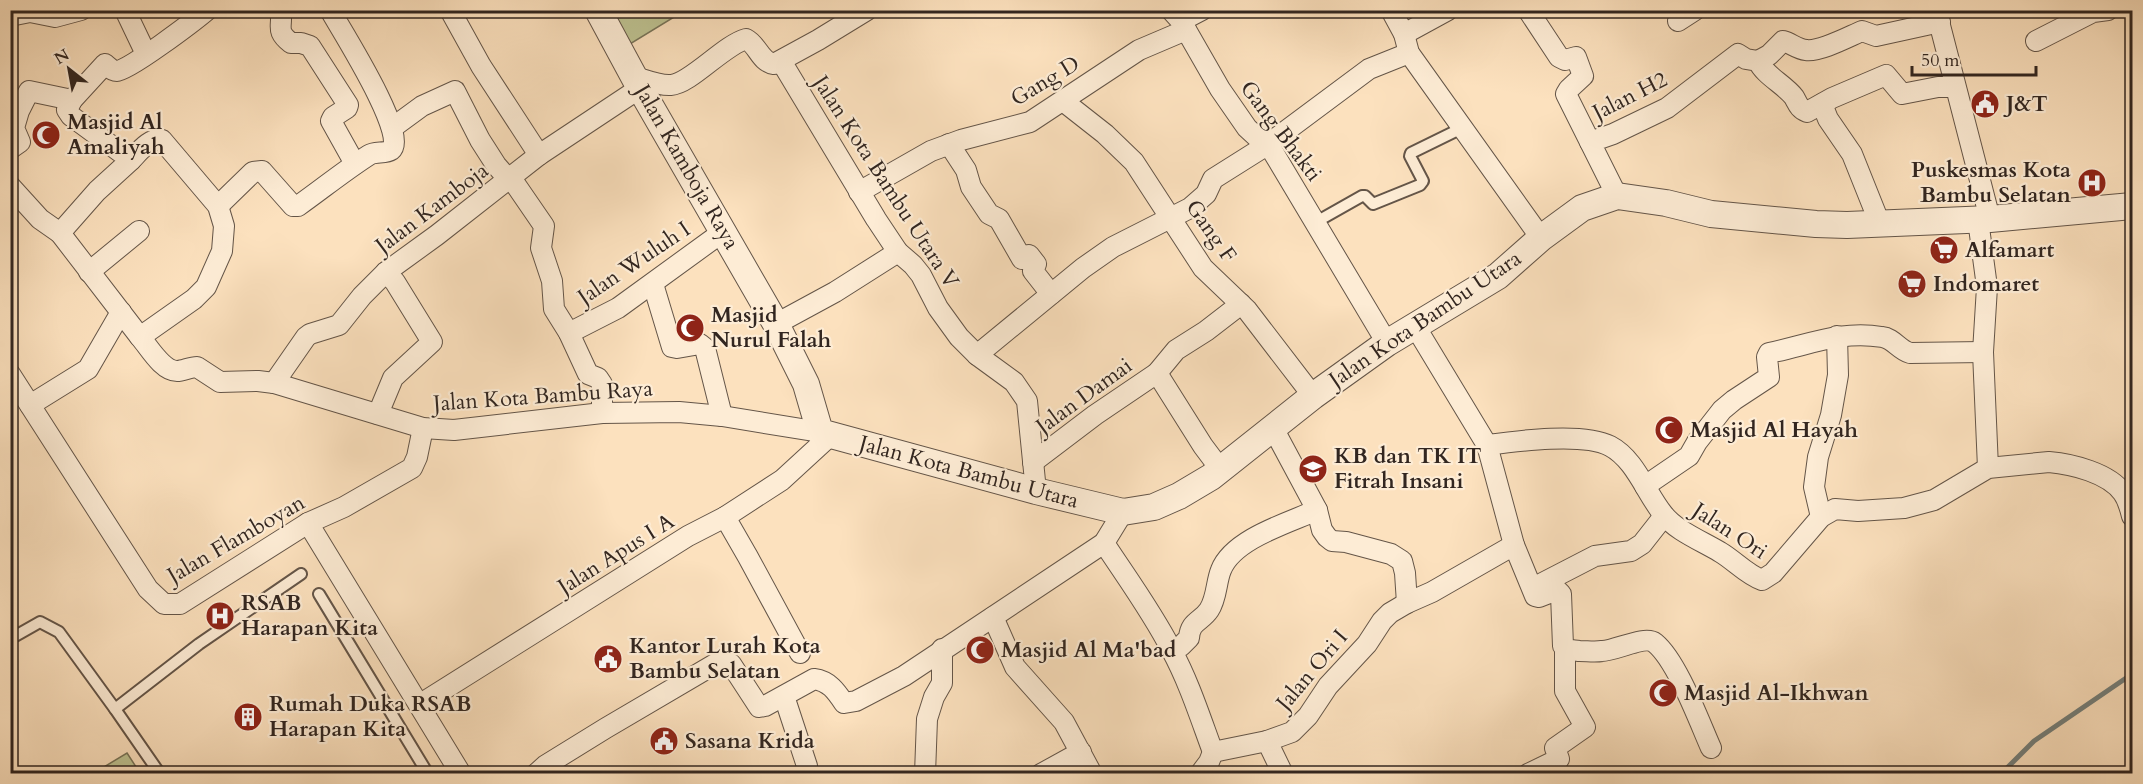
<svg xmlns="http://www.w3.org/2000/svg" width="2143" height="784" font-family="Cardo,serif">
	<style>
		.green { fill: #bec392; stroke: #787459; stroke-width: 1.5 }
		.lines { fill: none; stroke-linecap: round; stroke-linejoin: round }
		.stream { stroke: #75807c; stroke-width: 5 }
		.service-casing { stroke: #645548; stroke-width: 14 }
		.minor-casing { stroke: #645548; stroke-width: 22 }
		.tertiary-casing { stroke: #645548; stroke-width: 28 }
		.service { stroke: #fdecd5; stroke-width: 10 }
		.minor { stroke: #fdecd5; stroke-width: 20 }
		.tertiary { stroke: #fdecd5; stroke-width: 26 }
		.labels { text-anchor: middle; dominant-baseline: central; stroke-width: 4.5; stroke-linejoin: round; paint-order: stroke }
		.street-label { font-size: 22px; fill: #322620; stroke: #fdecd5 }
		.poi-label { font-size: 22px; font-weight: bold; fill: #322620; stroke: #fdecd5; text-anchor: start }
	</style>
	<rect width="100%" height="100%" fill="#fce1be"/>
	<filter id="stains"><feTurbulence type="fractalNoise" baseFrequency=".00333" numOctaves="4"/><feColorMatrix values="0 0 0 0 .2 0 0 0 0 .09 0 0 0 0 .02 0 0 0 .5 -.17"/></filter>
	<radialGradient id="worn" r=".72"><stop offset=".6" stop-color="#630" stop-opacity="0"/><stop offset="1" stop-color="#630" stop-opacity=".3"/></radialGradient>
	<g class="green">
		<path d="M609 11H684L630 44Z"/>
		<path d="M127 753 140 773H94Z"/>
	</g>
	<g class="lines">
		<path class="stream" d="M2001 774 2034 741 2132 674"/>
		<g class="service-casing">
			<g id="service">
				<path d="M1316 222 1362 196H1365L1373 204 1420 185 1423 181 1410 156 1411 153 1462 128"/>
				<path d="M319 594 428 774"/>
				<path d="M10 639 40 622 59 632 115 709 199 644 301 574"/>
				<path d="M115 709 160 774"/>
				<path d="M333 774 334 773"/>
			</g>
		</g>
		<g class="minor-casing">
			<g id="minor">
				<path d="M125 10 146 54"/>
				<path d="M280 10C284 26 274 30 291 43H301L310 46 348 105 347 108 333 117 331 121 355 164"/>
				<path d="M450 10 481 66 539 155"/>
				<path d="M1171 10 1181 21 1220 89 1247 128 1273 152 1387 343"/>
				<path d="M1391 10 1404 34 1409 53 1541 238"/>
				<path d="M1528 10 1559 57 1565 60 1576 57 1583 76 1569 89 1566 94 1590 142"/>
				<path d="M1936 10 1990 219"/>
				<path d="M10 16 30 12 55 17 81 10"/>
				<path d="M1181 21 1202 10"/>
				<path d="M1678 21 1695 10"/>
				<path d="M1404 34 1448 10"/>
				<path d="M2036 41 2093 12 2108 10"/>
				<path d="M781 61 876 219 898 252 913 265 921 275 938 308 959 337 977 355 1014 382 1027 401 1036 491"/>
				<path d="M1758 61 1769 55 1783 41C1791 43 1797 49 1806 50 1820 52 1848 37 1862 31L1876 36 1940 22"/>
				<path d="M635 77C646 80 659 86 671 85 690 84 724 45 746 39 758 45 760 62 774 64L818 40 867 10"/>
				<path d="M1063 101 1105 134 1134 162 1203 268 1247 310 1313 396"/>
				<path d="M1822 104 1828 119 1852 154 1880 224"/>
				<path d="M392 128 422 106 455 91 480 140 496 165 509 180"/>
				<path d="M949 144 966 170 971 187 989 214 999 219 1022 259 1029 255 1036 264 1033 271 1051 294"/>
				<path d="M10 149 20 142 14 128 19 111 29 91 72 100"/>
				<path d="M511 178 544 226 541 248 552 281 554 309 569 333 588 374 598 378 602 384V413"/>
				<path d="M10 186 40 219 60 233 140 337 194 299 206 287 222 251 224 226 218 206 162 140C150 137 139 152 131 160"/>
				<path d="M859 192 931 151 961 140 1030 122 1139 50 1186 30"/>
				<path d="M1617 196 1590 142 1613 134 1667 108 1738 54 1746 59 1758 61C1765 76 1784 84 1794 97 1798 104 1799 109 1807 112L1832 98 1886 75 1902 94 1938 87H1955"/>
				<path d="M218 206 253 172 262 171 293 206H298C322 189 344 171 369 155 375 151 385 154 391 150 409 136 340 28 330 10"/>
				<path d="M1978 220 1987 287 1983 352 1988 468"/>
				<path d="M60 233 97 191 131 160 71 116 67 110 72 100 105 64C109 67 111 71 117 71 128 71 194 21 207 10"/>
				<path d="M89 272 139 231"/>
				<path d="M653 284 672 347 677 348 700 344 705 348 722 416"/>
				<path d="M776 324 835 292 898 252"/>
				<path d="M1415 326 1487 445 1514 545 1535 596 1539 597 1557 590 1561 594 1563 646C1568 651 1572 650 1579 651 1587 651 1595 652 1602 651 1615 651 1645 635 1655 643 1677 661 1699 721 1711 748"/>
				<path d="M569 333 618 308 724 231"/>
				<path d="M140 337C149 347 162 371 177 371 183 371 190 367 197 367L220 382 258 381 274 383 423 428 454 430 602 413 679 412 722 416 820 432"/>
				<path d="M977 355 1083 268 1113 247 1190 208 1206 194 1213 179 1267 145 1369 69 1409 53"/>
				<path d="M1157 373 1203 446 1221 470"/>
				<path d="M10 374 148 589 164 604H180L308 523 344 507 412 468 417 457 423 428"/>
				<path d="M274 383 306 337 310 334 339 325 362 296 386 272 437 235 539 155 640 88"/>
				<path d="M30 405 88 369 121 312"/>
				<path d="M378 414 393 378 432 342 395 282 386 272"/>
				<path d="M1273 428 1317 510 1322 530 1327 537 1332 541 1346 542 1391 554 1402 561 1405 573 1407 603"/>
				<path d="M1487 445C1517 441 1583 432 1610 446 1635 459 1646 493 1663 514 1676 531 1702 541 1720 552 1734 560 1747 575 1762 580L1773 573 1821 517 1835 509 1858 511 1904 508 1934 500 1988 468 2049 462C2072 464 2109 473 2123 493 2128 500 2130 508 2132 516"/>
				<path d="M1033 462 1095 415 1157 373 1176 350 1206 331 1241 304"/>
				<path d="M1645 486 1689 456 1697 442 1722 410 1734 400 1769 377 1767 357 1769 353C1809 345 1841 330 1882 337 1893 338 1899 350 1910 353L1983 352"/>
				<path d="M725 517 748 557 800 653"/>
				<path d="M1821 517 1814 487 1818 457 1831 415 1838 375 1837 336"/>
				<path d="M308 523 461 774"/>
				<path d="M1104 543C1127 578 1152 612 1171 649 1189 682 1200 717 1213 752"/>
				<path d="M1533 588 1595 556 1631 551 1642 544 1664 516"/>
				<path d="M993 617 1015 667 1064 722 1092 774"/>
				<path d="M1172 649 1181 646 1189 638C1190 621 1201 622 1209 610 1217 598 1216 582 1221 570 1233 539 1288 523 1317 510"/>
				<path d="M784 696 807 766 805 774"/>
				<path d="M419 705 688 536 725 517 782 480 831 435"/>
				<path d="M1267 741 1283 774"/>
				<path d="M1213 752 1267 741 1292 732 1308 716 1328 686 1367 644 1382 621 1390 613 1407 603 1432 592 1514 545"/>
				<path d="M536 774 546 765 606 728 720 661 731 664 759 707 765 706 814 679C829 681 836 691 844 703L856 701 904 676 1104 543 1123 512"/>
				<path d="M925 774 927 719 934 697 942 683V649"/>
				<path d="M1041 774 1081 752"/>
				<path d="M1200 774 1209 762 1213 752"/>
				<path d="M1528 774 1559 759 1555 748 1585 727 1565 691V649"/>
			</g>
		</g>
		<g class="tertiary-casing">
			<path id="tertiary" d="M598 10 640 88 776 324 806 384 820 432 1036 491 1123 512 1154 507 1179 496 1211 477 1313 396 1387 343 1498 276 1541 238 1582 208 1617 196 1666 203 1711 214 1816 224 1847 225 1990 219 2132 206"/>
		</g>
		<use href="#service" class="service"/>
		<use href="#minor" class="minor"/>
		<use href="#tertiary" class="tertiary"/>
	</g>
	<defs>
		<g id="civic-disc" transform="scale(1.5)"><circle r="9.5" fill="#8f2418" stroke="#fdecd5"/><path d="M-.6-6.5H3V-4.5H.6V-3L4-1V1h2V6H-6V1h2V-1L-.6-3ZM-1.2 2.5V6h2.4V2.5Z" fill="#fff"/></g>
		<g id="mosque-disc" transform="scale(1.5)"><circle r="9.5" fill="#8f2418" stroke="#fdecd5"/><path d="M3.5-4.9A6 6 0 1 0 3.5 4.9A5 5 0 1 1 3.5-4.9Z" fill="#fff"/></g>
		<g id="hospital-disc" transform="scale(1.5)"><circle r="9.5" fill="#8f2418" stroke="#fdecd5"/><path d="M-5-5h3v3.5h4V-5h3V5h-3V1.5h-4V5h-3Z" fill="#fff"/></g>
		<g id="supermarket-disc" transform="scale(1.5)"><circle r="9.5" fill="#8f2418" stroke="#fdecd5"/><path d="M-6-5.5h2.5l.6 2H6L4.5 2H-2.5L-4.4-4H-6ZM-1.5 3.2a1.3 1.3 0 1 0 .1 0ZM3 3.2a1.3 1.3 0 1 0 .1 0Z" fill="#fff"/></g>
		<g id="school-disc" transform="scale(1.5)"><circle r="9.5" fill="#8f2418" stroke="#fdecd5"/><path d="M0-5L7-2L0 1L-7-2ZM-4 1L0 2.5L4 1V4Q0 6-4 4Z" fill="#fff"/></g>
		<g id="building-disc" transform="scale(1.5)"><circle r="9.5" fill="#8f2418" stroke="#fdecd5"/><path d="M-4-6H4V6H1V3H-1V6H-4ZM-2.5-4.3h1.7v1.8h-1.7ZM.8-4.3h1.7v1.8H.8ZM-2.5-1h1.7V.8h-1.7ZM.8-1h1.7V.8H.8Z" fill="#fff"/></g>
	</defs>
	<g fill-rule="evenodd">
		<use href="#civic-disc" x="1985" y="104"/>
		<use href="#mosque-disc" x="46" y="135"/>
		<use href="#hospital-disc" x="2092" y="183"/>
		<use href="#supermarket-disc" x="1944" y="250"/>
		<use href="#supermarket-disc" x="1912" y="284"/>
		<use href="#mosque-disc" x="690" y="328"/>
		<use href="#mosque-disc" x="1669" y="430"/>
		<use href="#school-disc" x="1313" y="469"/>
		<use href="#hospital-disc" x="220" y="616"/>
		<use href="#mosque-disc" x="980" y="650"/>
		<use href="#civic-disc" x="608" y="659"/>
		<use href="#mosque-disc" x="1663" y="693"/>
		<use href="#building-disc" x="248" y="717"/>
		<use href="#civic-disc" x="664" y="741"/>
	</g>
	<g class="labels">
		<g class="street-label">
			<text transform="translate(1045 81) rotate(-31)">Gang D</text>
			<text transform="translate(1630 96) rotate(-27)">Jalan H2</text>
			<text transform="translate(1281 131) rotate(53)">Gang Bhakti</text>
			<text transform="translate(687 167) rotate(60)">Jalan Kamboja Raya</text>
			<text transform="translate(886 182) rotate(57)">Jalan Kota Bambu Utara V</text>
			<text transform="translate(432 208) rotate(-37)">Jalan Kamboja</text>
			<text transform="translate(1211 231) rotate(55)">Gang F</text>
			<text transform="translate(634 263) rotate(-34)">Jalan Wuluh I</text>
			<text transform="translate(1425 319) rotate(-34)">Jalan Kota Bambu Utara</text>
			<text transform="translate(543 396) rotate(-4)">Jalan Kota Bambu Raya</text>
			<text transform="translate(1084 396) rotate(-36)">Jalan Damai</text>
			<text transform="translate(969 472) rotate(15)">Jalan Kota Bambu Utara</text>
			<text transform="translate(1730 531) rotate(33)">Jalan Ori</text>
			<text transform="translate(236 539) rotate(-30)">Jalan Flamboyan</text>
			<text transform="translate(616 554) rotate(-32)">Jalan Apus I A</text>
			<text transform="translate(1312 670) rotate(-50)">Jalan Ori I</text>
		</g>
		<g class="poi-label">
			<text x="2006" y="104">J&amp;T</text>
			<text x="67" y="122">Masjid Al<tspan x="67" dy="25">Amaliyah</tspan></text>
			<text x="2071" y="170" text-anchor="end">Puskesmas Kota<tspan x="2071" dy="25">Bambu Selatan</tspan></text>
			<text x="1965" y="250">Alfamart</text>
			<text x="1933" y="284">Indomaret</text>
			<text x="711" y="315">Masjid<tspan x="711" dy="25">Nurul Falah</tspan></text>
			<text x="1690" y="430">Masjid Al Hayah</text>
			<text x="1334" y="456">KB dan TK IT<tspan x="1334" dy="25">Fitrah Insani</tspan></text>
			<text x="241" y="603">RSAB<tspan x="241" dy="25">Harapan Kita</tspan></text>
			<text x="629" y="646">Kantor Lurah Kota<tspan x="629" dy="25">Bambu Selatan</tspan></text>
			<text x="1001" y="650">Masjid Al Ma'bad</text>
			<text x="1684" y="693">Masjid Al-Ikhwan</text>
			<text x="269" y="704">Rumah Duka RSAB<tspan x="269" dy="25">Harapan Kita</tspan></text>
			<text x="685" y="741">Sasana Krida</text>
		</g>
	</g>
	<rect width="2143" height="784" fill="none" stroke="#fce1be" stroke-width="36"/>
	<rect x="12" y="12" width="2119" height="760" fill="none" stroke="#322620" stroke-width="3"/>
	<rect x="18" y="18" width="2107" height="748" fill="none" stroke="#322620" stroke-width="1.5"/>
	<g transform="translate(69 69) rotate(329)" stroke="#fdecd5" stroke-width="4.5" paint-order="stroke">
	<path d="M0-4.5L10 22L0 15L-10 22Z" fill="#322620"/>
	<text y="-9" font-size="16" font-weight="bold" text-anchor="middle" fill="#322620">N</text>
	</g>
	<path d="M1912 66v9h124v-9" fill="none" stroke="#322620" stroke-width="3"/>
	<text x="1921" y="66" font-size="18" fill="#322620" stroke="#fdecd5" stroke-width="4.5" paint-order="stroke">50 m</text>
	<rect width="100%" height="100%" filter="url(#stains)"/>
	<rect width="100%" height="100%" fill="url(#worn)"/>
</svg>
